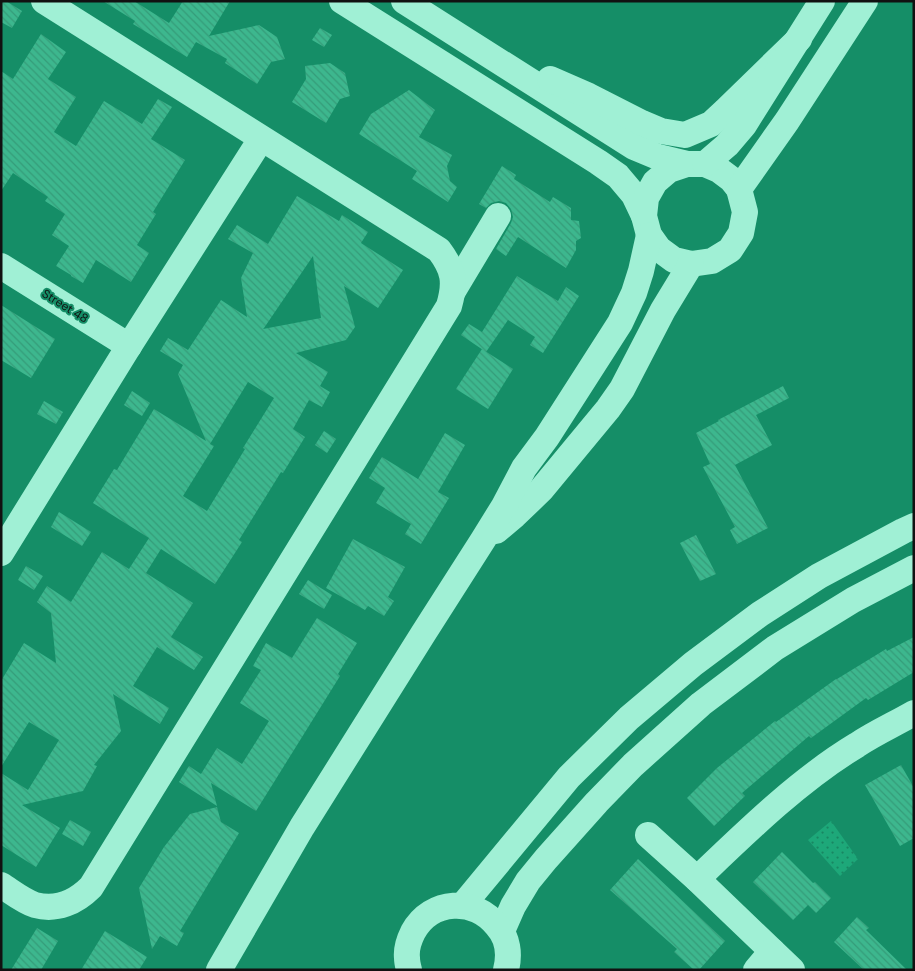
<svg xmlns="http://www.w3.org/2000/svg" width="915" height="971" font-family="'DM Sans',sans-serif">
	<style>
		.park { fill: url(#park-dots) }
		.building { fill: url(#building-back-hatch); fill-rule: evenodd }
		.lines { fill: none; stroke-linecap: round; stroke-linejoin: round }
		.minor { stroke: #a0f0d5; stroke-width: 26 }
		.labels { text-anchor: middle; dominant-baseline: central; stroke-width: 4; stroke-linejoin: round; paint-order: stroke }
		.street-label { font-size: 12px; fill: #111; stroke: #158e67 }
	</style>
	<defs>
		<pattern id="park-dots" width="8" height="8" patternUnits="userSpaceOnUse" patternTransform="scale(1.25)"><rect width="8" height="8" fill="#1da879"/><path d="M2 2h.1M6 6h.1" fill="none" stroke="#188762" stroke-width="1.8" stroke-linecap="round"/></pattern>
		<pattern id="building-back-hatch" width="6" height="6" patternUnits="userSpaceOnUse" patternTransform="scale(1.25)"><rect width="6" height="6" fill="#3db78e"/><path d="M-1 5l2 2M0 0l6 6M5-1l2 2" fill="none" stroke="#359c79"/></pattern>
	</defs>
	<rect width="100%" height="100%" fill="#158e67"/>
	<path class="park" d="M831 821 858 859 840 876 808 840Z"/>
	<g class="building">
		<path d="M1 1H6L22 11 12 28 1 22Z"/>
		<path d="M103 1H134L169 23 183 1H230L209 36 259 25 277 37 285 59 271 62 257 84 225 63 227 59 196 42 187 57 133 24 135 21Z"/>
		<path d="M320 28 332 35 324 47 312 40Z"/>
		<path d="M41 34 66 52 48 79 76 97 54 132 76 146 104 101 142 124 158 99 172 107 151 139 185 160 153 212 156 214 137 245 149 253 131 282 96 260 83 283 71 276V275L56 266 69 246 52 235 65 214 45 201 48 197 13 173 1 191V71L13 79Z"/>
		<path d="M330 63 345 73 350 96 340 99 326 123 292 102 306 79 305 66Z"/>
		<path d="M409 90 435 110 419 137 452 155 447 166 450 181 457 187 448 202 412 179 417 171 359 134 371 114Z"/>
		<path d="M502 166 516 175 514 179 550 202 553 197 571 208V220L579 221 581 238 576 241V250L566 268 518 237 506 256 496 249 511 223 513 217 511 209 506 203 499 201 491 203 486 208 479 204Z"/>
		<path d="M297 196 339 221 342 215 368 232 361 243 403 270 378 308 344 286 355 327 346 340 296 353 328 372 320 386 330 392 322 407 309 400 293 429 305 437 283 473 281 472 239 540 242 542 215 584 161 549 146 573 193 603 171 637 203 657 194 670 157 647 133 686 169 708 160 724 113 694 121 731 94 765 97 766 83 791 22 805 60 828 36 867 1 845V773L28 790 59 740 29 722 1 767V681L24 643 56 663 51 613 37 602 47 586 71 602 102 552 129 569 149 538 93 503 114 469 117 470 154 409 206 441 178 374 183 365 160 351 168 338 188 350 221 300 247 317 241 278 253 253 228 239 237 225 268 244ZM313 256 321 318 263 329 264 328ZM248 382 274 398 243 448 245 449 207 511 183 496 214 446 210 444Z"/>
		<path d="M517 276 558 301 566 287 579 296 543 353 530 345 535 337 508 320 486 352 461 335 469 324 482 332Z"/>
		<path d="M1 305 55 339 31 378 1 360Z"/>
		<path d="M482 349 513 369 488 409 456 389Z"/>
		<path d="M783 386 789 398 756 415 772 445 735 465 768 528 737 544 730 530 735 527 703 467 710 464 696 433 719 421 718 420Z"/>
		<path d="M132 391 150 403 142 416 124 405Z"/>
		<path d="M44 401 63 412 56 424 37 414Z"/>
		<path d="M324 431 336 439 327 453 315 445Z"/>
		<path d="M445 433 465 445 438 492 449 498 421 544 405 534 411 524 376 503 385 488 369 478 382 457 418 479Z"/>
		<path d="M59 512 91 532 82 546 51 527Z"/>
		<path d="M696 535 716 574 700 581 680 543Z"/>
		<path d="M353 539 405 567 388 597 394 601 384 616 368 606 365 610 326 588Z"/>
		<path d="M26 566 43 576 34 590 18 580Z"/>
		<path d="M308 580 332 595 324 609 299 594Z"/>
		<path d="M317 618 357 643 338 674 340 676 256 811 211 783 217 806 179 782 189 766 201 774 217 748 242 764 269 721 240 703 261 670 253 666 266 643 292 658Z"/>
		<path d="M914 637V672L868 700 866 698 811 738 809 736 742 793 745 796 714 826 687 798 717 768 775 721 776 722 836 679H837L886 649 887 651Z"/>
		<path d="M901 765 914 788V838L900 846 865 785Z"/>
		<path d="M217 807 221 822 239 833 180 931 184 933 177 946 160 936 152 949 139 888 164 847 190 814Z"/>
		<path d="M70 820 91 832 83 846 62 834Z"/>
		<path d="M782 852 813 883 815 882 831 898 816 913 808 905 793 920 753 882Z"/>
		<path d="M638 859 725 941 699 970H694L674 952 677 949 610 890Z"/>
		<path d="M857 917 869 928 866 930 907 970H864L834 942Z"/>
		<path d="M37 928 58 941 41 970H11Z"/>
		<path d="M105 931 147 957 139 970H81Z"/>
	</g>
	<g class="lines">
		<g class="minor">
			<path d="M342 1 598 162 618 176 634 195 644 216"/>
			<path d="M404 1 634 147 658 157 687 164H705L719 170 731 179 739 189 745 212 741 233 730 250 712 261 691 264 674 260 659 249 649 235 644 216 646 198 655 182 669 170 687 164"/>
			<path d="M550 79 589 96 642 123 661 131 685 135 711 124 725 111 799 39"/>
			<path d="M705 164 727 145 744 125 822 1"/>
			<path d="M739 189 787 121 865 1"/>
			<path d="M1 266 129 346"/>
			<path d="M453 291 498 216"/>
			<path d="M496 531 515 515 541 490 608 409 622 389 663 310 691 264"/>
			<path d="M1 553 129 346 261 139"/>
			<path d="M648 835 697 879 792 970"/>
			<path d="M697 879C746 832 799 780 857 745 875 733 895 724 914 713"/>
			<path d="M1 885C12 892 23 901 35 905 57 911 76 902 91 887L449 306C456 282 454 270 439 250L44 1"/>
			<path d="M463 905 569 777 629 718 693 664 760 614 819 576 903 531 914 526"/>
			<path d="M502 931 513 906 528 881 546 859 597 802 633 765 701 704 775 648 853 600 914 568"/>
			<path d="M219 970 302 827 423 634 483 540 504 506 524 468 547 437 620 323 634 293 641 271 649 235"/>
			<path d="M409 970C408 966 407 962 407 958 406 949 409 940 413 932 431 899 475 897 497 926 508 938 510 954 506 970"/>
			<path d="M756 970 772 951"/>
		</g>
	</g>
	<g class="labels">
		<g class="street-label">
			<text transform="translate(65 306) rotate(32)">Street 48</text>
		</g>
	</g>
	<rect width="915" height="971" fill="none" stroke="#111111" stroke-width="5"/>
</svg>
